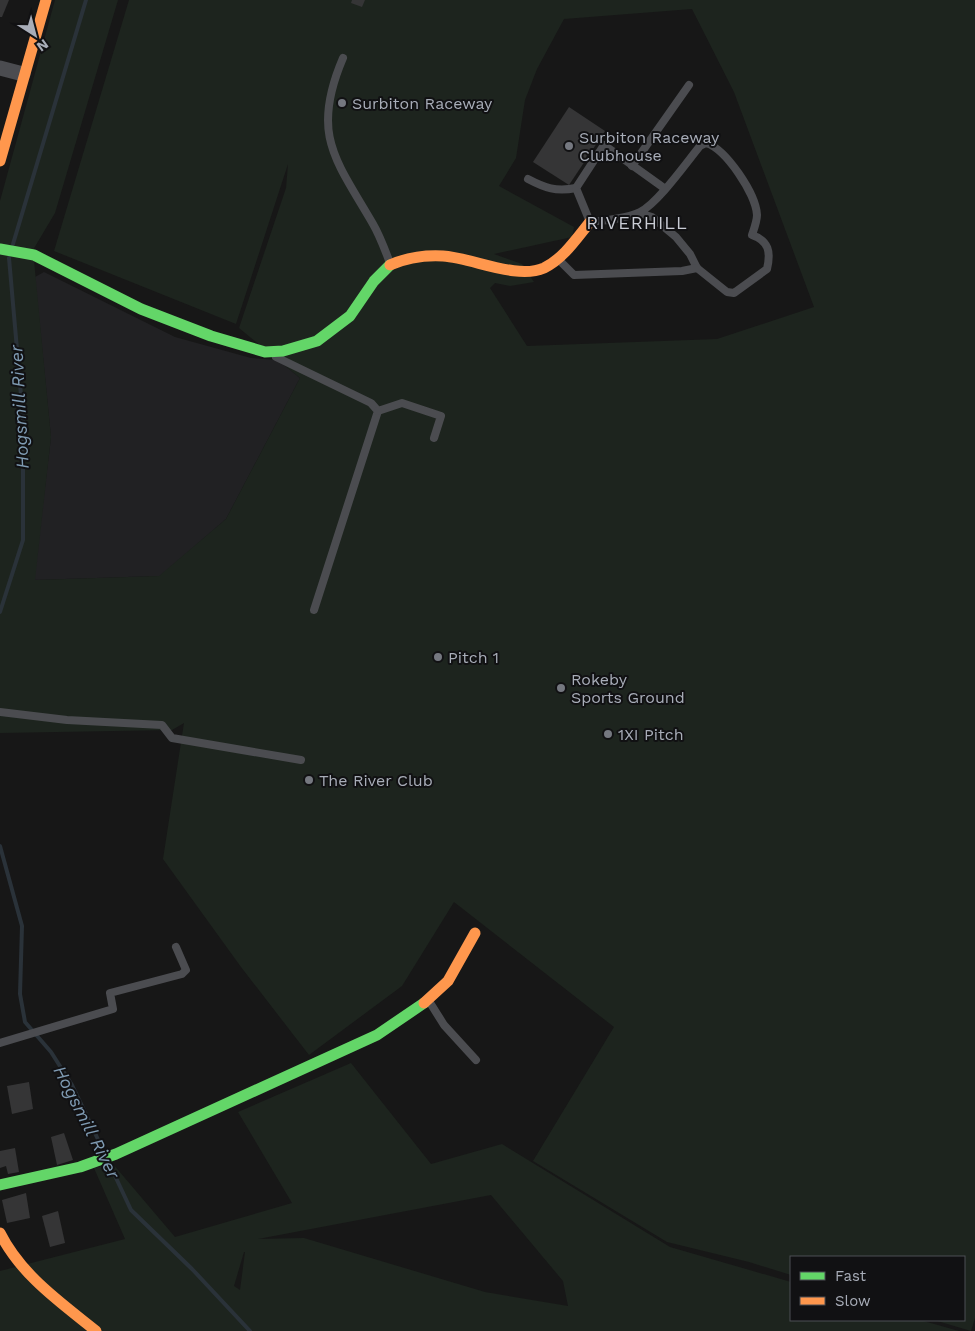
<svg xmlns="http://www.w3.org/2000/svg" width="975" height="1331" font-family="'Work Sans',sans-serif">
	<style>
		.built { fill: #212123 }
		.green { fill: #1d241e; fill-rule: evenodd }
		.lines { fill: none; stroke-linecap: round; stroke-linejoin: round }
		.stream { stroke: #2a3239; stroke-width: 4 }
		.building { fill: #353536 }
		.lane { stroke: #4b4c50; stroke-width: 8 }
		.street { stroke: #4b4c50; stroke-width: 15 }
		.fast { stroke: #63d668; stroke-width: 11 }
		.slow { stroke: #ff974d; stroke-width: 11 }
		.poi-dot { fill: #757880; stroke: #111113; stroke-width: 2 }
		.labels { text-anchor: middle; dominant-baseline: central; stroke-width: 4; stroke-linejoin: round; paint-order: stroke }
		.poi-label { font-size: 16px; fill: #a8adb8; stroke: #111113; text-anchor: start }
		.neighbourhood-label { font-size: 18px; letter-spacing: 1px; fill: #c9ccd4; stroke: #111113 }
		.water-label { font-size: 18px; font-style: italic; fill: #7f9bb3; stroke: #111113 }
	</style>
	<rect width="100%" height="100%" fill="#171717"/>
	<path class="built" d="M44 272 175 337 251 358 278 360 300 378 226 519 160 576 34 580 51 437 35 277Z"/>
	<g class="green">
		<path d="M55 0H118L55 213 33 250 51 437 35 580 159 576 226 519 300 378 239 328 286 188 288 164 236 324 54 251 129 0H975V1318L971 1331 934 1320H964V1257H791V1275L749 1262 667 1242 533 1161 614 1027 454 902 402 986 309 1055 241 967 163 859 184 723 172 730 0 733V201ZM692 9 734 92 814 307 717 339 527 346 490 288 495 283 510 286 534 282 522 264 494 254 572 237 574 227 499 186 516 158 525 100 537 69 564 19Z"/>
		<path d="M351 1063 431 1164 502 1144 670 1247 791 1282V1320H920L959 1331H0V1271L125 1239 94 1168 113 1164 175 1237 292 1203 238 1112ZM491 1195 563 1281 568 1306 485 1292 304 1238 258 1239ZM244 1252H245L240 1290 234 1286Z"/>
	</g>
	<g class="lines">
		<g class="stream">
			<path d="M13 244 86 0"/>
			<path d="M0 612 23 540V418L9 258"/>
			<path d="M0 846 22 926 20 994 25 1022 51 1052 72 1085 104 1152"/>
			<path d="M109 1163 131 1210 192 1269 250 1331"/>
		</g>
	</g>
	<g class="building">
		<path d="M0 0H9L2 17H0Z"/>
		<path d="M352 0H365L362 7 351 3Z"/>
		<path d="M569 107 605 131 569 185 533 162Z"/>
		<path d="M29 1082 33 1109 12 1114 7 1086Z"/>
		<path d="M64 1133 73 1160 57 1165 51 1137Z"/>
		<path d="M15 1148 19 1172 8 1174 6 1166 0 1168V1151Z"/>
		<path d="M26 1193 30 1218 7 1223 2 1200Z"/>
		<path d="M58 1211 65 1243 50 1247 42 1216Z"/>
	</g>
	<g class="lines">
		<g class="lane">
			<path d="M343 58C310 135 336 160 373 224 380 236 385 250 390 263"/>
			<path d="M632 166 689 85"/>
			<path d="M528 179C545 188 556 192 576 188"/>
			<path d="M639 213 652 217 676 237 690 254 697 268 727 292 734 293 767 269C771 252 769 241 752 235 754 229 757 221 757 215 756 194 726 149 706 143L700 146C686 163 658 203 640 212 626 219 605 220 590 222L576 188 604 145 664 188"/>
			<path d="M558 259 574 275 682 271 697 268"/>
			<path d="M276 357 371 403 378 411 314 610"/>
			<path d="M378 411 402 403 441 416 434 438"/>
			<path d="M0 712 67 720 162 725 172 738 301 760"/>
			<path d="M429 1001 444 1025 476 1060"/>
			<path d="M0 1043 113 1009 110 993 182 974 186 970 176 947"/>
		</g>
		<path class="street" d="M0 68 23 74"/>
		<g class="fast">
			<path d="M0 249 34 255 141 309 211 336 265 352 283 351 317 341 350 316 374 281 390 265"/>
			<path d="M0 1185 80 1167 116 1154 377 1035 424 1003"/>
		</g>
		<g class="slow">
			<path d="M0 161 46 0"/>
			<path d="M390 265C406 258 425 255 443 256 473 258 517 280 544 268 563 259 577 238 590 222"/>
			<path d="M424 1003 448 981 475 933"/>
			<path d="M0 1233C21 1275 60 1302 96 1331"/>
		</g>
	</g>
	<g class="poi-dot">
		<circle cx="342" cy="103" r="5"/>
		<circle cx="569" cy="146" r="5"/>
		<circle cx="438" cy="657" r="5"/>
		<circle cx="561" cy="688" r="5"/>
		<circle cx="608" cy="734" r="5"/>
		<circle cx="309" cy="780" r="5"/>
	</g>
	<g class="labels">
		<g class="poi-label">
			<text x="352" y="103">Surbiton Raceway</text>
			<text x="579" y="137">Surbiton Raceway<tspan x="579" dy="18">Clubhouse</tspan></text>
			<text x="448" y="657">Pitch 1</text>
			<text x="571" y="679">Rokeby<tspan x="571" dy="18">Sports Ground</tspan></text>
			<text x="618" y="734">1XI Pitch</text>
			<text x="319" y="780">The River Club</text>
		</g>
		<g class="neighbourhood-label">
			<text x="637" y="222">RIVERHILL</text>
		</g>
		<g class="water-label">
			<text transform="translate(19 407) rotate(-93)">Hogsmill River</text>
			<text transform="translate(87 1122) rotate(63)">Hogsmill River</text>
		</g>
	</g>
	<rect x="790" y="1256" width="175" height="65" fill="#111113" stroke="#4d4f55"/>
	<rect x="800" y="1272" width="25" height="8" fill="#63d668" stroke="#4d4f55"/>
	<text x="835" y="1281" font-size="15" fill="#a8adb8">Fast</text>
	<rect x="800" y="1297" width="25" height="8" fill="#ff974d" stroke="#4d4f55"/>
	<text x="835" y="1306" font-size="15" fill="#a8adb8">Slow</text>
	<g transform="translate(35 35) rotate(144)" stroke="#111113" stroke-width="4" paint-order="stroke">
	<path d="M0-4L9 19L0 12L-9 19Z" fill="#a8adb8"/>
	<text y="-8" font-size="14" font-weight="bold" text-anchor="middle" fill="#a8adb8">N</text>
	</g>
</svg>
